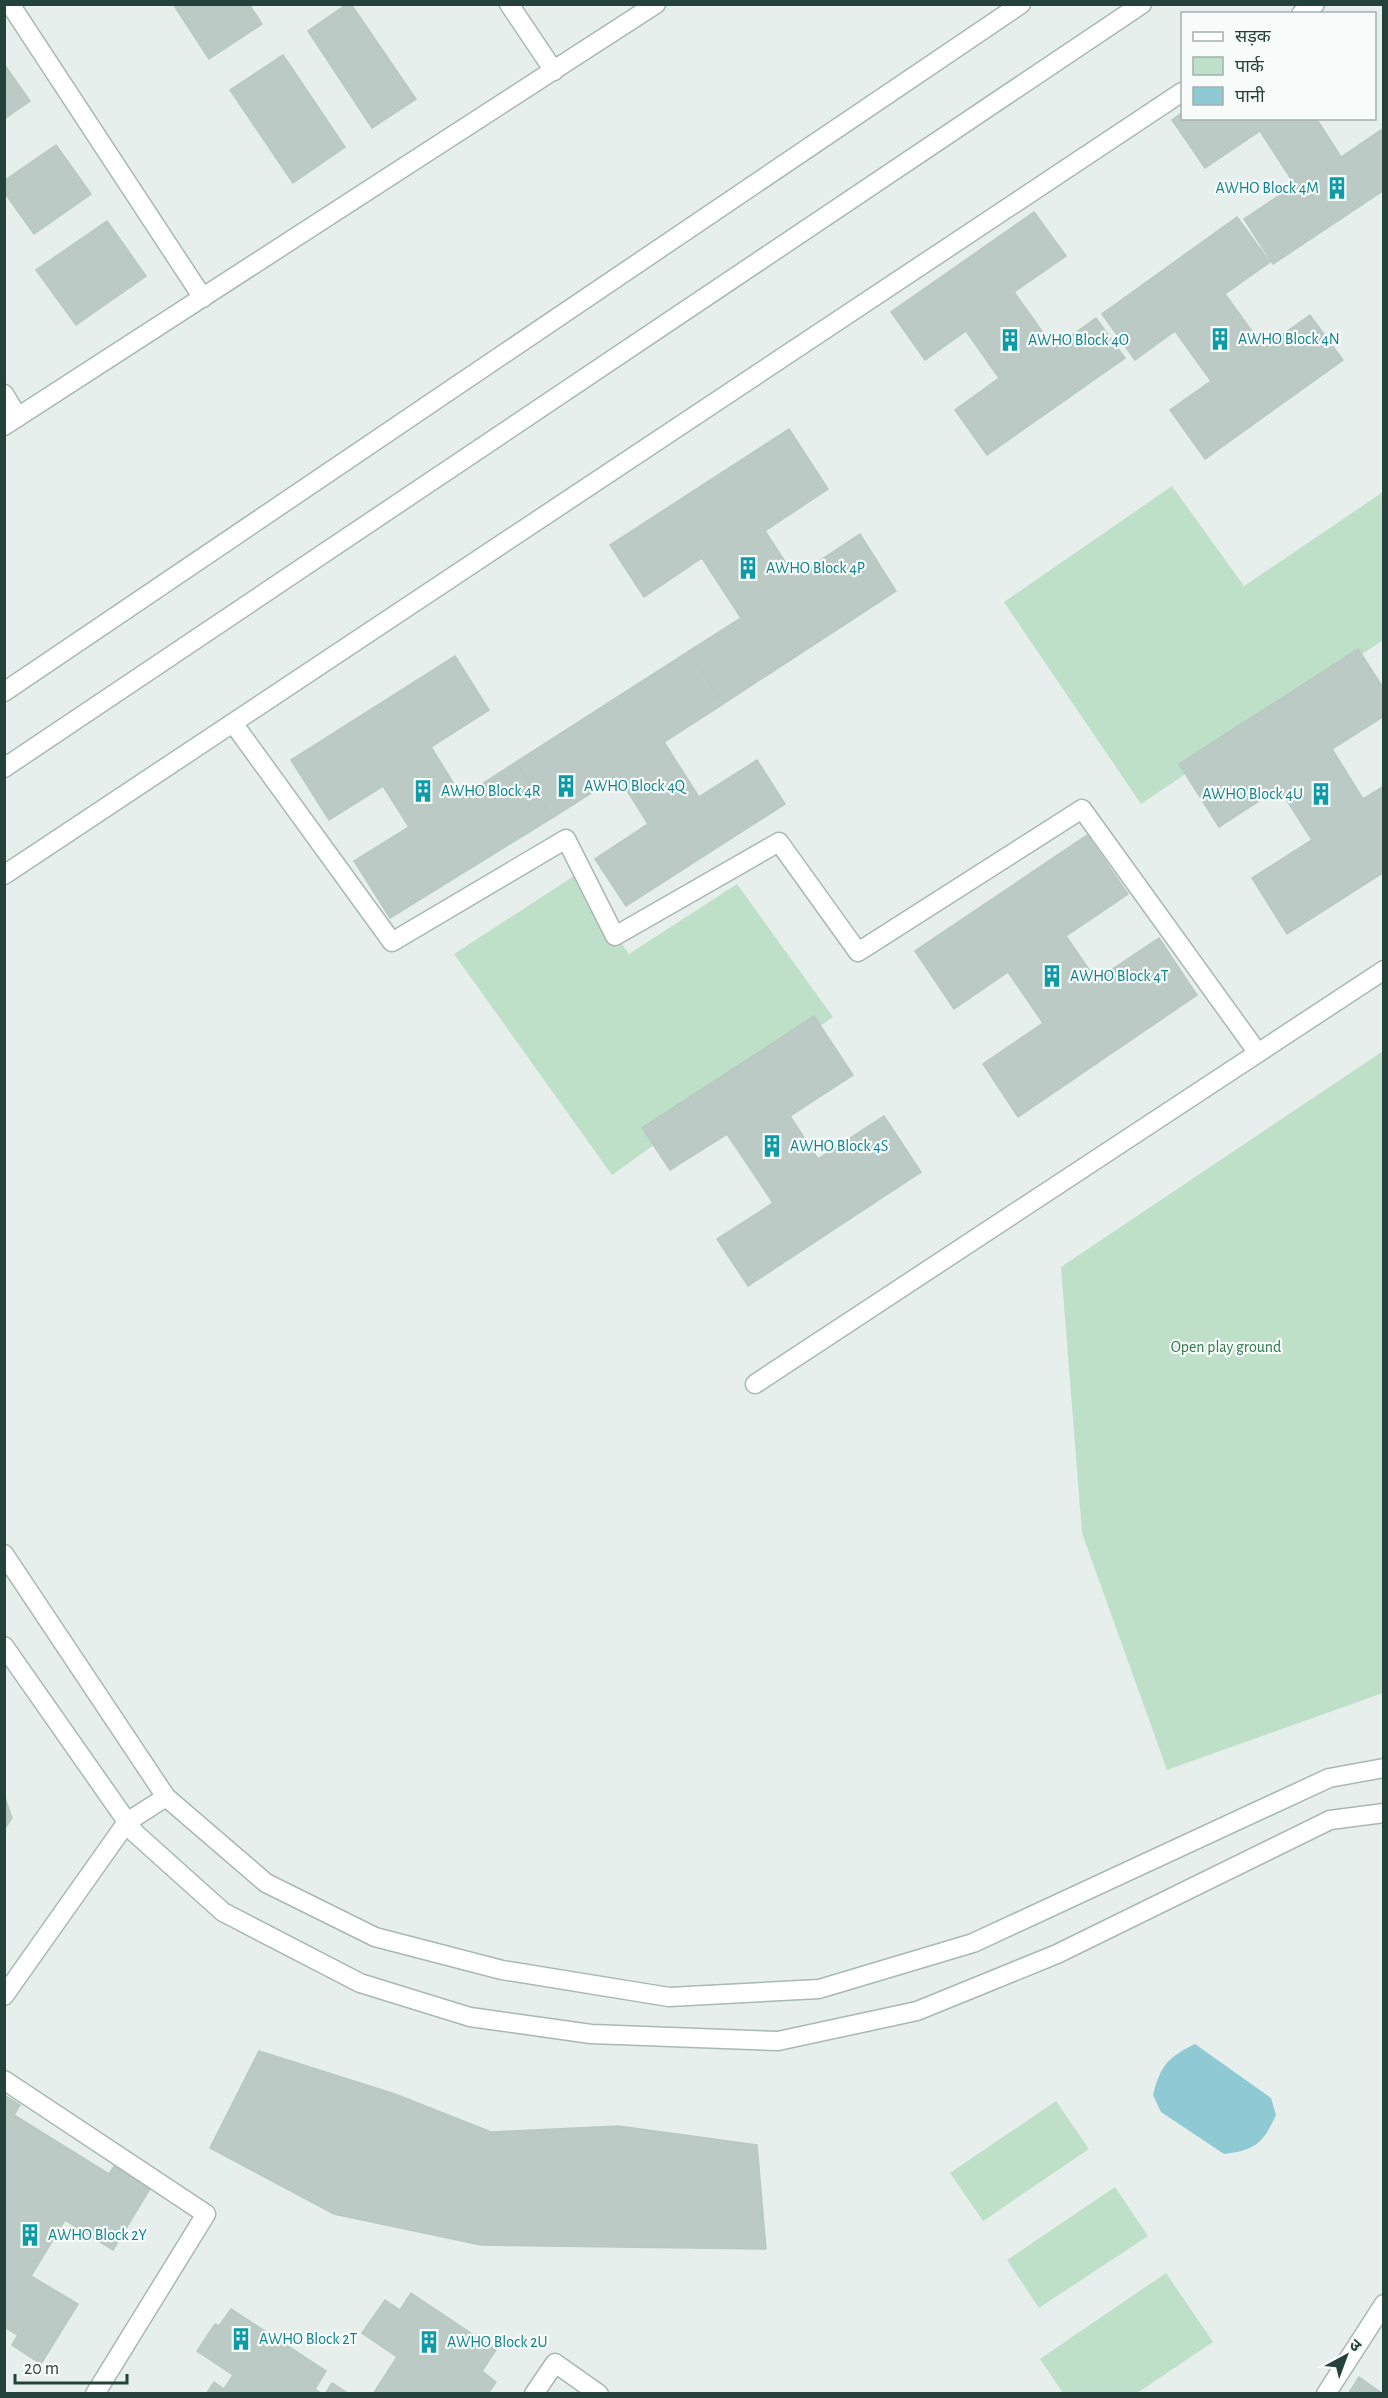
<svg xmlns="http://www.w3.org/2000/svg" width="1388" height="2398" font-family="'Alegreya Sans','Noto Sans Devanagari',sans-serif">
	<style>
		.green { fill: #bfe0c8 }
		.water { fill: #8ec9d4 }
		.building { fill: #bbcac4; stroke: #b8c9c2; stroke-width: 1.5 }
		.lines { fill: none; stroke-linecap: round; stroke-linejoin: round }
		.service-casing { stroke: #a8b8b2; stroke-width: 21 }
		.minor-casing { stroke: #a8b8b2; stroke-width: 21 }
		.tertiary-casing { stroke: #a8b8b2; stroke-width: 21 }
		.service { stroke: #fff; stroke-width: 18 }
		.minor { stroke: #fff; stroke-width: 18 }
		.tertiary { stroke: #fff; stroke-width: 18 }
		.labels { text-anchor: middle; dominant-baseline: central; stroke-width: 4.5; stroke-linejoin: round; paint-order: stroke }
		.culture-label { font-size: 16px; fill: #0d838f; stroke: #f7fbf9; text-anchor: start }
		.park-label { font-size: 16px; fill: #2d7a4b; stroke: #f7fbf9 }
	</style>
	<rect width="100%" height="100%" fill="#e6efeb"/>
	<g class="green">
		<path d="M1172 486 1244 586 1383 492V640L1141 804 1004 602Z"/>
		<path d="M574 876 629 954 737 884 833 1017 612 1175 454 954Z"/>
		<path d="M1383 1051V1693L1167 1770 1082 1533 1061 1267Z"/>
		<path d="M1056 2101 1089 2149 983 2221 950 2173Z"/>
		<path d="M1115 2187 1148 2236 1039 2308 1007 2260Z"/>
		<path d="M1166 2273 1213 2342 1137 2393H1063L1040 2359Z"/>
	</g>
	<path class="water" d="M1195 2044 1271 2098 1276 2115C1263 2143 1256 2150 1224 2154L1161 2112 1153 2095C1160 2066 1168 2057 1195 2044Z"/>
	<g class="building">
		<path d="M173 4H249L262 24 209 59Z"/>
		<path d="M347 4H351L416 99 372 128 308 31Z"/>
		<path d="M283 55 345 147 293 183 230 90Z"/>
		<path d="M4 64 30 101 4 119Z"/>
		<path d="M1182 113V118H1316L1341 157 1384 128V190L1273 264 1244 219 1295 185 1260 131 1205 168 1172 120Z"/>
		<path d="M56 145 91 194 34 234 4 192V181Z"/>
		<path d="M1034 212 1066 256 1014 292 1054 348 1096 318 1125 358 987 455 955 410 999 378 966 331 925 360 891 312Z"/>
		<path d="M1237 217 1270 262 1225 294 1264 348 1310 315 1343 360 1205 459 1170 410 1211 381 1175 331 1135 360 1102 314Z"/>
		<path d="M107 221 146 276 76 325 36 270Z"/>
		<path d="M789 429 828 489 765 531 795 577 860 534 896 591 723 704 689 651 741 618 702 558 644 597 610 545Z"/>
		<path d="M1358 649 1384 689V716L1332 749 1363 799 1384 786V872L1287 934 1252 878 1312 840 1279 788 1219 827 1179 764Z"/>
		<path d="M689 651 723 704 664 742 699 797 757 760 785 804 626 906 595 859 648 824 618 776 552 818 516 762Z"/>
		<path d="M455 656 489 710 431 747 462 797 516 762 552 818 390 918 354 861 409 827 383 786 329 820 291 760Z"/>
		<path d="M1087 835 1128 894 1066 936 1096 980 1159 938 1197 995 1018 1117 983 1064 1043 1023 1008 972 954 1009 915 951Z"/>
		<path d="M814 1016 853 1075 790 1116 818 1159 884 1116 921 1172 748 1286 717 1239 773 1203 727 1134 670 1170 642 1128Z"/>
		<path d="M4 1795 12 1818 4 1830Z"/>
		<path d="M259 2051 395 2094 491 2132 618 2126 757 2145 766 2249 481 2245 334 2214 210 2148Z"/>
		<path d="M4 2095 20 2105 14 2115 109 2174 115 2165 151 2187 113 2250 65 2220 31 2276 78 2304 41 2364 12 2345 18 2335 4 2327Z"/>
		<path d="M411 2293 496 2350 482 2371 496 2382 488 2394H373L397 2357 362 2333 385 2300 400 2310Z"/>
		<path d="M231 2309 326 2371 315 2389 322 2394H206L214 2382 224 2389 233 2375 197 2351 215 2324 219 2326Z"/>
		<path d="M1359 2377 1383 2394H1348Z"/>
		<path d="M332 2383 349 2394H325Z"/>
	</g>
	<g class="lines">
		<g class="service-casing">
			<path id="service" d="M755 1384 1384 970"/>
		</g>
		<g class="minor-casing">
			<g id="minor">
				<path d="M10 4 203 298"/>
				<path d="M509 4 554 71"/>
				<path d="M1301 14 1315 4"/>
				<path d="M4 394 18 417"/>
				<path d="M4 426 656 4"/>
				<path d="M233 723 392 942 566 839 615 936 779 842 858 952 1082 809 1258 1053"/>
				<path d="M4 875 1182 92"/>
				<path d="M4 1554 166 1797 266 1883 375 1937 502 1970 669 1997 819 1989 973 1943 1329 1778 1384 1768"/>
				<path d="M4 1646 135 1833 223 1912 360 1983 470 2017 591 2034 778 2041 917 2011 1057 1954 1330 1820 1384 1813"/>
				<path d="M4 1996 127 1822 166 1797"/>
				<path d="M4 2080 206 2214 95 2394"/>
				<path d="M534 2394 555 2363 599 2394"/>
				<path d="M1326 2394 1384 2304"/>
			</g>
		</g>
		<g class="tertiary-casing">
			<g id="tertiary">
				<path d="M4 692 1021 4"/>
				<path d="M4 768 1142 4"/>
			</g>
		</g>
		<use href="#service" class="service"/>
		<use href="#minor" class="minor"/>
		<use href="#tertiary" class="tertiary"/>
	</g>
	<defs>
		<g id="building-bare" transform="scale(1.8)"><path d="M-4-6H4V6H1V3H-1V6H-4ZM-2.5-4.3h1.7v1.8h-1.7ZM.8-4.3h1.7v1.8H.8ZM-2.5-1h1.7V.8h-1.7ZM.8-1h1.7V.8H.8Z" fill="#0f9aa8" stroke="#f7fbf9" stroke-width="2.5" paint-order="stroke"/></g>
	</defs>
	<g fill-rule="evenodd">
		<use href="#building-bare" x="1337" y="188"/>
		<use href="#building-bare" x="1220" y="339"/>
		<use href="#building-bare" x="1010" y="340"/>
		<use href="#building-bare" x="748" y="568"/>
		<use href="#building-bare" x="566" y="786"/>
		<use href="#building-bare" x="423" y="791"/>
		<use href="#building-bare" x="1321" y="794"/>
		<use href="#building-bare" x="1052" y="976"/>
		<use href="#building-bare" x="772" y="1146"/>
		<use href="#building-bare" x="30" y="2235"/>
		<use href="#building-bare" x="241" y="2339"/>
		<use href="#building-bare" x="429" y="2342"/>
	</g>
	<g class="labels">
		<g class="culture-label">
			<text x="1319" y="188" text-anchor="end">AWHO Block 4M</text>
			<text x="1238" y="339">AWHO Block 4N</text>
			<text x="1028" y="340">AWHO Block 4O</text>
			<text x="766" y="568">AWHO Block 4P</text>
			<text x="584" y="786">AWHO Block 4Q</text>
			<text x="441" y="791">AWHO Block 4R</text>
			<text x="1303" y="794" text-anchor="end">AWHO Block 4U</text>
			<text x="1070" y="976">AWHO Block 4T</text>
			<text x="790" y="1146">AWHO Block 4S</text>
			<text x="48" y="2235">AWHO Block 2Y</text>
			<text x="259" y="2339">AWHO Block 2T</text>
			<text x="447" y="2342">AWHO Block 2U</text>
		</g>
		<g class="park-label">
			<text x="1226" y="1347">Open play ground</text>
		</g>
	</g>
	<rect width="1388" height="2398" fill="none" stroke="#24423a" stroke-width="12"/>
	<rect x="1181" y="12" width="195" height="108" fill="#f7fbf9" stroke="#a3b1ad" stroke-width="1.5"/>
	<rect x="1193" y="32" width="30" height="9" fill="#ffffff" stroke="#a3b1ad" stroke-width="1.5"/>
	<text x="1235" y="42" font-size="18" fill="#24423a">सड़क</text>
	<rect x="1193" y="57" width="30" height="18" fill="#bfe0c8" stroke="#a3b1ad" stroke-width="1.5"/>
	<text x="1235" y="72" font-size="18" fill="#24423a">पार्क</text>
	<rect x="1193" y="87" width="30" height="18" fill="#8ec9d4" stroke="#a3b1ad" stroke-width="1.5"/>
	<text x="1235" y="102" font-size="18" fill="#24423a">पानी</text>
	<g transform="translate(1346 2356) rotate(41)" stroke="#f7fbf9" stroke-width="4.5" paint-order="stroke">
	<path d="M0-4.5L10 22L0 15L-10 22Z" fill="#24423a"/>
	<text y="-9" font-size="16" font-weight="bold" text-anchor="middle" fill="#24423a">उ</text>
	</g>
	<path d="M15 2374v9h112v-9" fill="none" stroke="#24423a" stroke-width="3"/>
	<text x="24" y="2374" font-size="18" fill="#24423a" stroke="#f7fbf9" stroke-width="4.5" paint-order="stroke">20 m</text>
</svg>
